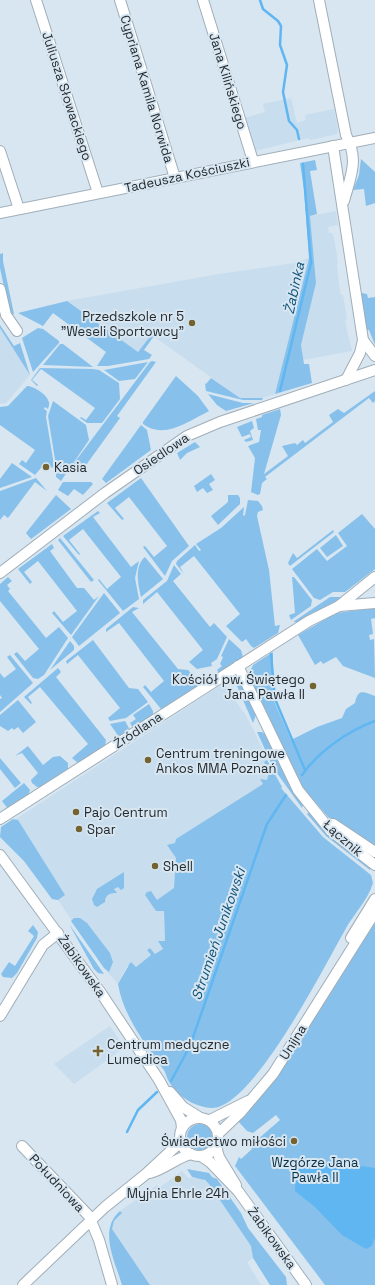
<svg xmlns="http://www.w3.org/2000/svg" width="375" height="1285" font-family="'Space Grotesk',sans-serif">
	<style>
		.built { fill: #c8ddee }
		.green { fill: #87c1eb }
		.water { fill: #60b6f1 }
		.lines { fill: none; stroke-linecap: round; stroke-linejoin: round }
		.stream { stroke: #60b6f1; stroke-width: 2.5 }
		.minor-casing { stroke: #a0aeb8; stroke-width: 12 }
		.minor { stroke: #fff; stroke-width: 10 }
		.poi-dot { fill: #746331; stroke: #d7e6f1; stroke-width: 1.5 }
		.labels { text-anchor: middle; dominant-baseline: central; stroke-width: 4; stroke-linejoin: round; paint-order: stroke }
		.street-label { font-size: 13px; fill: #242a2e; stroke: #d7e6f1 }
		.poi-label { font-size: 13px; fill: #242a2e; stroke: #d7e6f1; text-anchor: start }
		.park-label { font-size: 13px; fill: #082e45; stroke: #d7e6f1 }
		.water-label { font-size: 14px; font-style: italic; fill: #0f5178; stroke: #d7e6f1 }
	</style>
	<rect width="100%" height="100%" fill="#d7e6f1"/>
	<g class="built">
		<path d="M291 98 297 123 306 120 305 115 334 109 338 130 337 134 311 140 308 138 255 151 244 118 265 112 263 104Z"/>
		<path d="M336 211 338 225 328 227 329 233H332L334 238 338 263 337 264 339 285 341 295H343L347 319 345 320 346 326 352 351 303 360 301 345 316 283 310 216Z"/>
		<path d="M309 258 275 394 260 399 240 398 152 335 138 352 67 301 219 274 295 263Z"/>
		<path d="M0 328 30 375 6 403 0 404Z"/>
		<path d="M224 683 243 712H244L255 733 270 767 267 781 176 891 164 914 165 941H158L163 949 155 954 150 948 147 950 151 955 136 967 127 966 118 984 104 968 58 900 52 899 24 861 0 837V834L16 819Z"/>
		<path d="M110 1026 124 1048 74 1084 54 1064Z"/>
		<path d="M182 1171 188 1178H201L209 1184 253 1249V1258L247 1262 261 1285H150L112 1229V1224L121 1214 120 1211 157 1185 159 1188Z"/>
	</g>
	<g class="green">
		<path d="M361 159 375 172V203L366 206 364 189 353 190 359 175Z"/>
		<path d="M315 160 317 170 310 171 317 214 310 216 316 283 301 345 304 364H309L312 383 275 394 309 258 304 190 300 163Z"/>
		<path d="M3 253V261L14 314 10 315 0 268V254Z"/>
		<path d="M362 293 367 294 368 298 375 297V345L369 330H366L361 296Z"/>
		<path d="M67 301 138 352 152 334 154 336 144 350 152 355 149 359 108 366H97L106 352 53 313 43 326 18 313Z"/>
		<path d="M0 325 14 346 20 343 30 375 0 328Z"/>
		<path d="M38 328 43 329 59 341V343L33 372 22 338Z"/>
		<path d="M60 344H63L93 367 43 365Z"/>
		<path d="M152 361 156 362 117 416 120 418 81 472 75 467 74 463 150 362Z"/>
		<path d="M148 362 135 379 119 381 104 370Z"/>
		<path d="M40 368 93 369 99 370 119 383 120 399 102 423H87L80 418 81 417 86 420 95 408 41 369 32 380 38 385 37 386 31 380Z"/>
		<path d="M176 376 198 396 209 411C189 421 164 440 143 424V422Z"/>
		<path d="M211 378 240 398H263L262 400H243L206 391 205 383 206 384Z"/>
		<path d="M27 386C33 386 46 394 48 400 50 403 49 406 48 409L45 407 44 409 47 411 46 417 54 465 52 468 45 463 35 475 19 464 22 460 26 463 35 450 0 425V407L8 406Z"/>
		<path d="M375 391V401L373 403 369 398 265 477 267 479 262 483 260 494 258 495 251 492 255 458 248 446 259 442 261 430H258L256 419 262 417V415L280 409 281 415 264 474 288 456 282 446 295 443 297 445 303 440 305 443 333 422 329 415 338 409 344 413Z"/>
		<path d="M208 394 243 403H254L226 411 217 405Z"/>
		<path d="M53 401 86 425 89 440 61 481 56 477V466L48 416Z"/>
		<path d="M252 421 254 428 250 431 253 440 246 442 244 440 251 437 250 434 242 437 237 427Z"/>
		<path d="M141 425 147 430 151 450 106 483 102 479Z"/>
		<path d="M195 442 200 447 187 453 180 460 177 453Z"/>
		<path d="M12 463 32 477 0 488V479Z"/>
		<path d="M211 474 215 480 209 484 213 490 207 493 203 488 197 492 194 486Z"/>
		<path d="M36 478 47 491 35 482 8 518 4 515 0 520V491Z"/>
		<path d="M141 478 189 546 172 561 165 576 143 547 145 546 154 557 167 546 129 497 115 508 124 519 122 520 107 503Z"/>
		<path d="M63 482H91L93 484 83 495 74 489 68 496 58 490Z"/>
		<path d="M56 495 71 509 31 539 26 533Z"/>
		<path d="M228 495H238L240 498V504L218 525 211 516 228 502Z"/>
		<path d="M248 500 258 501 262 506 263 510 258 512 257 516 269 570 275 626 280 625 278 633 254 648 251 646 246 639 242 642 226 626 240 614 194 556 180 567 184 574 176 564 177 561 195 545 199 551 201 550 196 544 221 528 244 507 243 516 245 515Z"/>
		<path d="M98 511 100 513 93 517 131 567 139 561 135 578 139 599 123 611 98 580 99 579 107 589 121 577 83 529 69 540 80 554 79 555 63 536Z"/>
		<path d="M362 514 375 529V569L345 592H333L320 600 314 598 292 569 317 549 327 561 347 546 338 533Z"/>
		<path d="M333 530 334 532 290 566 288 563 293 553 297 558Z"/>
		<path d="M336 535 343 546 327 557 320 548Z"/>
		<path d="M60 538 94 580 91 582 58 540Z"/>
		<path d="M52 544 54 548 50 551 77 588H84L94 600 99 596 71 635 52 613 54 611 63 622 77 611 38 561 24 572 32 582 30 584 18 569Z"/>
		<path d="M145 557 163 579 141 597C138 585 134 566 145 557Z"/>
		<path d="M174 565 181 574 173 581 210 627 214 623 227 637 217 659 211 663 212 666 197 669 189 662 203 650 157 592 143 604V600L167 581Z"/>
		<path d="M8 577 12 581 7 585 10 589 8 591 46 638 59 627 68 638 44 675 38 679 33 678 14 654 17 652 25 661 39 649 0 601V584Z"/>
		<path d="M292 577H294L312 600 311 606 291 620 289 615 295 613Z"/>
		<path d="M104 593 120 613 79 646 72 637Z"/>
		<path d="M330 597H343L334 604 299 622H293Z"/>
		<path d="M133 607 139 608 132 612 178 669 188 670 198 680 197 687 163 709H161L143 687 145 685 151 692 164 681 119 623 106 632V629Z"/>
		<path d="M375 608V618L371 619 373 634 369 635 370 640 374 639 375 678 343 666 336 657 323 664 321 661 315 665 298 635 336 613Z"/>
		<path d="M229 639 241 650 243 657 219 673 217 670 222 666 220 664 223 657 221 656Z"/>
		<path d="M93 640 129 688 138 689 148 702 126 718 110 721 108 718 120 708 78 655 67 664 66 661Z"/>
		<path d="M70 641 74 646V650L50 670Z"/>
		<path d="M273 652V699L291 740 317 727 342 718 346 709 355 703C358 687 365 693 375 696V848L329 818 302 787 250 679 252 678 250 672 253 665Z"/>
		<path d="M10 655 33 683 0 712V699L2 698 0 695V673L4 678 16 669 7 657Z"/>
		<path d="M58 668 61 672 56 677 106 740 105 746 78 763 72 758 88 744 40 687 28 697 32 703 31 704 24 697Z"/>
		<path d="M242 683 256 715 253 723 237 686Z"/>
		<path d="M18 700 36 722 23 733 18 727 14 730 12 728 8 731 0 726V715Z"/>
		<path d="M149 704 153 711V714L133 728 130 723 136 719 133 715Z"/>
		<path d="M125 721 130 730 119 737 110 724Z"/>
		<path d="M257 732H262L266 735 288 782 303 805 302 808 274 769Z"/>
		<path d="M28 746 43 765 53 757 60 756 68 763V769L41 787H37L32 783 31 780 38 773 22 753 15 756Z"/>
		<path d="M0 758 21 783 15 788 0 769Z"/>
		<path d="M267 760 282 787 281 788 323 837 371 875 373 883C368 900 353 915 345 930 325 965 253 1108 212 1108 193 1107 176 1095 168 1080 166 1076 166 1072 163 1069 145 1044 123 1015 118 984L130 963 131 962 136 967 151 955 147 950 150 948 155 954 163 949 158 941H165L164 911H156L145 895 147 892 151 891 157 900 174 888 176 858 167 845 175 843 176 839 263 784 260 779 267 780 270 768 267 767 264 762Z"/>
		<path d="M24 783 30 790 28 796 8 809 2 801Z"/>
		<path d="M309 812 324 830 371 867 370 870 326 836 307 814Z"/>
		<path d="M13 819 18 820 65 895 58 900 52 899 24 861 0 837 1 827Z"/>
		<path d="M124 872V888L121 890 118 887 114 889 117 893C111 893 105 894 105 902L97 907 94 905 92 899 97 889Z"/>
		<path d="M74 918H80L87 923 110 953 113 962 109 972 104 968 71 921Z"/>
		<path d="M375 921V1285H325L235 1166 239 1157 241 1159 252 1149 250 1146 280 1120 276 1115 253 1133 247 1131 237 1120 274 1081Z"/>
		<path d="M69 924 104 974 98 973 94 969Z"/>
		<path d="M33 925 38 932 37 938 17 973 12 978 3 977 1 974 9 962 15 966 34 936 28 931Z"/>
		<circle cx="200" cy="1137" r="13"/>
		<path d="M187 1169 209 1173 212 1177 217 1179 241 1213 248 1228 286 1277 287 1285H270L253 1258 251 1246 209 1184 205 1180 192 1177Z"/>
		<path d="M120 1211 122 1213 114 1221 112 1229 150 1285H122C115 1261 98 1230 120 1211Z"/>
	</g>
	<path class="water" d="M341 1163 375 1168V1237L372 1246 366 1249 342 1235 315 1207 295 1191 296 1171 306 1166Z"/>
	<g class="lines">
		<g class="stream">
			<path d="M260 0 263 9 278 21 281 26 280 45 287 65 283 92 289 121 297 130 299 139"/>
			<path d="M280 391 311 263 303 164"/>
			<path d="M271 654 275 699 305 770"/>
			<path d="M302 775C319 751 348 731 375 721"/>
			<path d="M171 1081 190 1046 267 824 286 795"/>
			<path d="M127 1132 138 1110 157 1092"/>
		</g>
		<g class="minor-casing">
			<g id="minor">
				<path d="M36 0 98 193"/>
				<path d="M120 0 175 178"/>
				<path d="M203 0 253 161"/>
				<path d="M319 0 346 135C359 160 351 175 344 201"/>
				<path d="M333 146 363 340 375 356"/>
				<path d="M0 151 19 209"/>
				<path d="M0 213 375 138"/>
				<path d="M0 289 6 315 17 331"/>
				<path d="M346 380 360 353 363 340"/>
				<path d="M0 573 105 493 187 436 220 422 375 370"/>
				<path d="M339 606 375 577"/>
				<path d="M238 666 298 790 331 831 375 865"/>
				<path d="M0 819 309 621 339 606 375 603"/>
				<path d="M333 824 375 852"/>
				<path d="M0 855 101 993 159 1080 181 1120 182 1128"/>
				<path d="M351 938 375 899"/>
				<path d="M0 1016 43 945 58 933"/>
				<path d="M170 1092 183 1107 199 1117"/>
				<circle cx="199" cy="1137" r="19"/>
				<path d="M210 1120 248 1101"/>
				<path d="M218 1134 240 1113 273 1074 375 912"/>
				<path d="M22 1146 89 1216 99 1240 112 1285"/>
				<path d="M216 1146 219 1157 236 1185"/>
				<path d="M201 1156 210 1162 238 1191 306 1285"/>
				<path d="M150 1173C165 1169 176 1158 191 1154"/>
				<path d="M23 1285 105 1207 146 1174 175 1147 180 1140"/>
			</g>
		</g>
		<use href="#minor" class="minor"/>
	</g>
	<g class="poi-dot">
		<circle cx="192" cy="323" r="4"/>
		<circle cx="46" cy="467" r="4"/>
		<circle cx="313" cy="686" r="4"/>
		<circle cx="148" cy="760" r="4"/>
		<circle cx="76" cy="812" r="4"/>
		<circle cx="79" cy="829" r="4"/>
		<circle cx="155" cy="866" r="4"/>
		<path d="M96 1045h4v4h4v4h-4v4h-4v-4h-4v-4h4z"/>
		<circle cx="294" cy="1141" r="4"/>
		<circle cx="178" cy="1179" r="4"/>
	</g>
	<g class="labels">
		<g class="street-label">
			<text transform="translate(228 81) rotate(73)">Jana Kilińskiego</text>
			<text transform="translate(147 89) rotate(73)">Cypriana Kamila Norwida</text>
			<text transform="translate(67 96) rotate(72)">Juliusza Słowackiego</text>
			<text transform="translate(187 175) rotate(-12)">Tadeusza Kościuszki</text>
			<text transform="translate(161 454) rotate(-34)">Osiedlowa</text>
			<text transform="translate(138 730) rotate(-33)">Źródlana</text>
			<text transform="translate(343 838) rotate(41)">Łącznik</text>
			<text transform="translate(82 966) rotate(55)">Żabikowska</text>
			<text transform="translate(293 1042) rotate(-58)">Unijna</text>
			<text transform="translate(57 1183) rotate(47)">Południowa</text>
			<text transform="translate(272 1238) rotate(54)">Żabikowska</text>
		</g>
		<g class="poi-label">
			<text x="184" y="316" text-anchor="end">Przedszkole nr 5<tspan x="184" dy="15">"Weseli Sportowcy"</tspan></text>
			<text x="54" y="467">Kasia</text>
			<text x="305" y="679" text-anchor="end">Kościół pw. Świętego<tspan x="305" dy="15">Jana Pawła II</tspan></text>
			<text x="156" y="753">Centrum treningowe<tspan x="156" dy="15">Ankos MMA Poznań</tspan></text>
			<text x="84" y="812">Pajo Centrum</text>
			<text x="87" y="829">Spar</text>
			<text x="163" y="866">Shell</text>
			<text x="107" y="1044">Centrum medyczne<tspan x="107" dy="15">Lumedica</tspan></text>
			<text x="286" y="1141" text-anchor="end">Świadectwo miłości</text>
			<text x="178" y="1193" text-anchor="middle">Myjnia Ehrle 24h</text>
		</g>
		<g class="park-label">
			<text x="315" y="1162">Wzgórze Jana<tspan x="315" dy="15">Pawła II</tspan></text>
		</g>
		<g class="water-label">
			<text transform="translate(294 288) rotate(-78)">Żabinka</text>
			<text transform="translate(218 934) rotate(-71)">Strumień Junikowski</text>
		</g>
	</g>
</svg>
